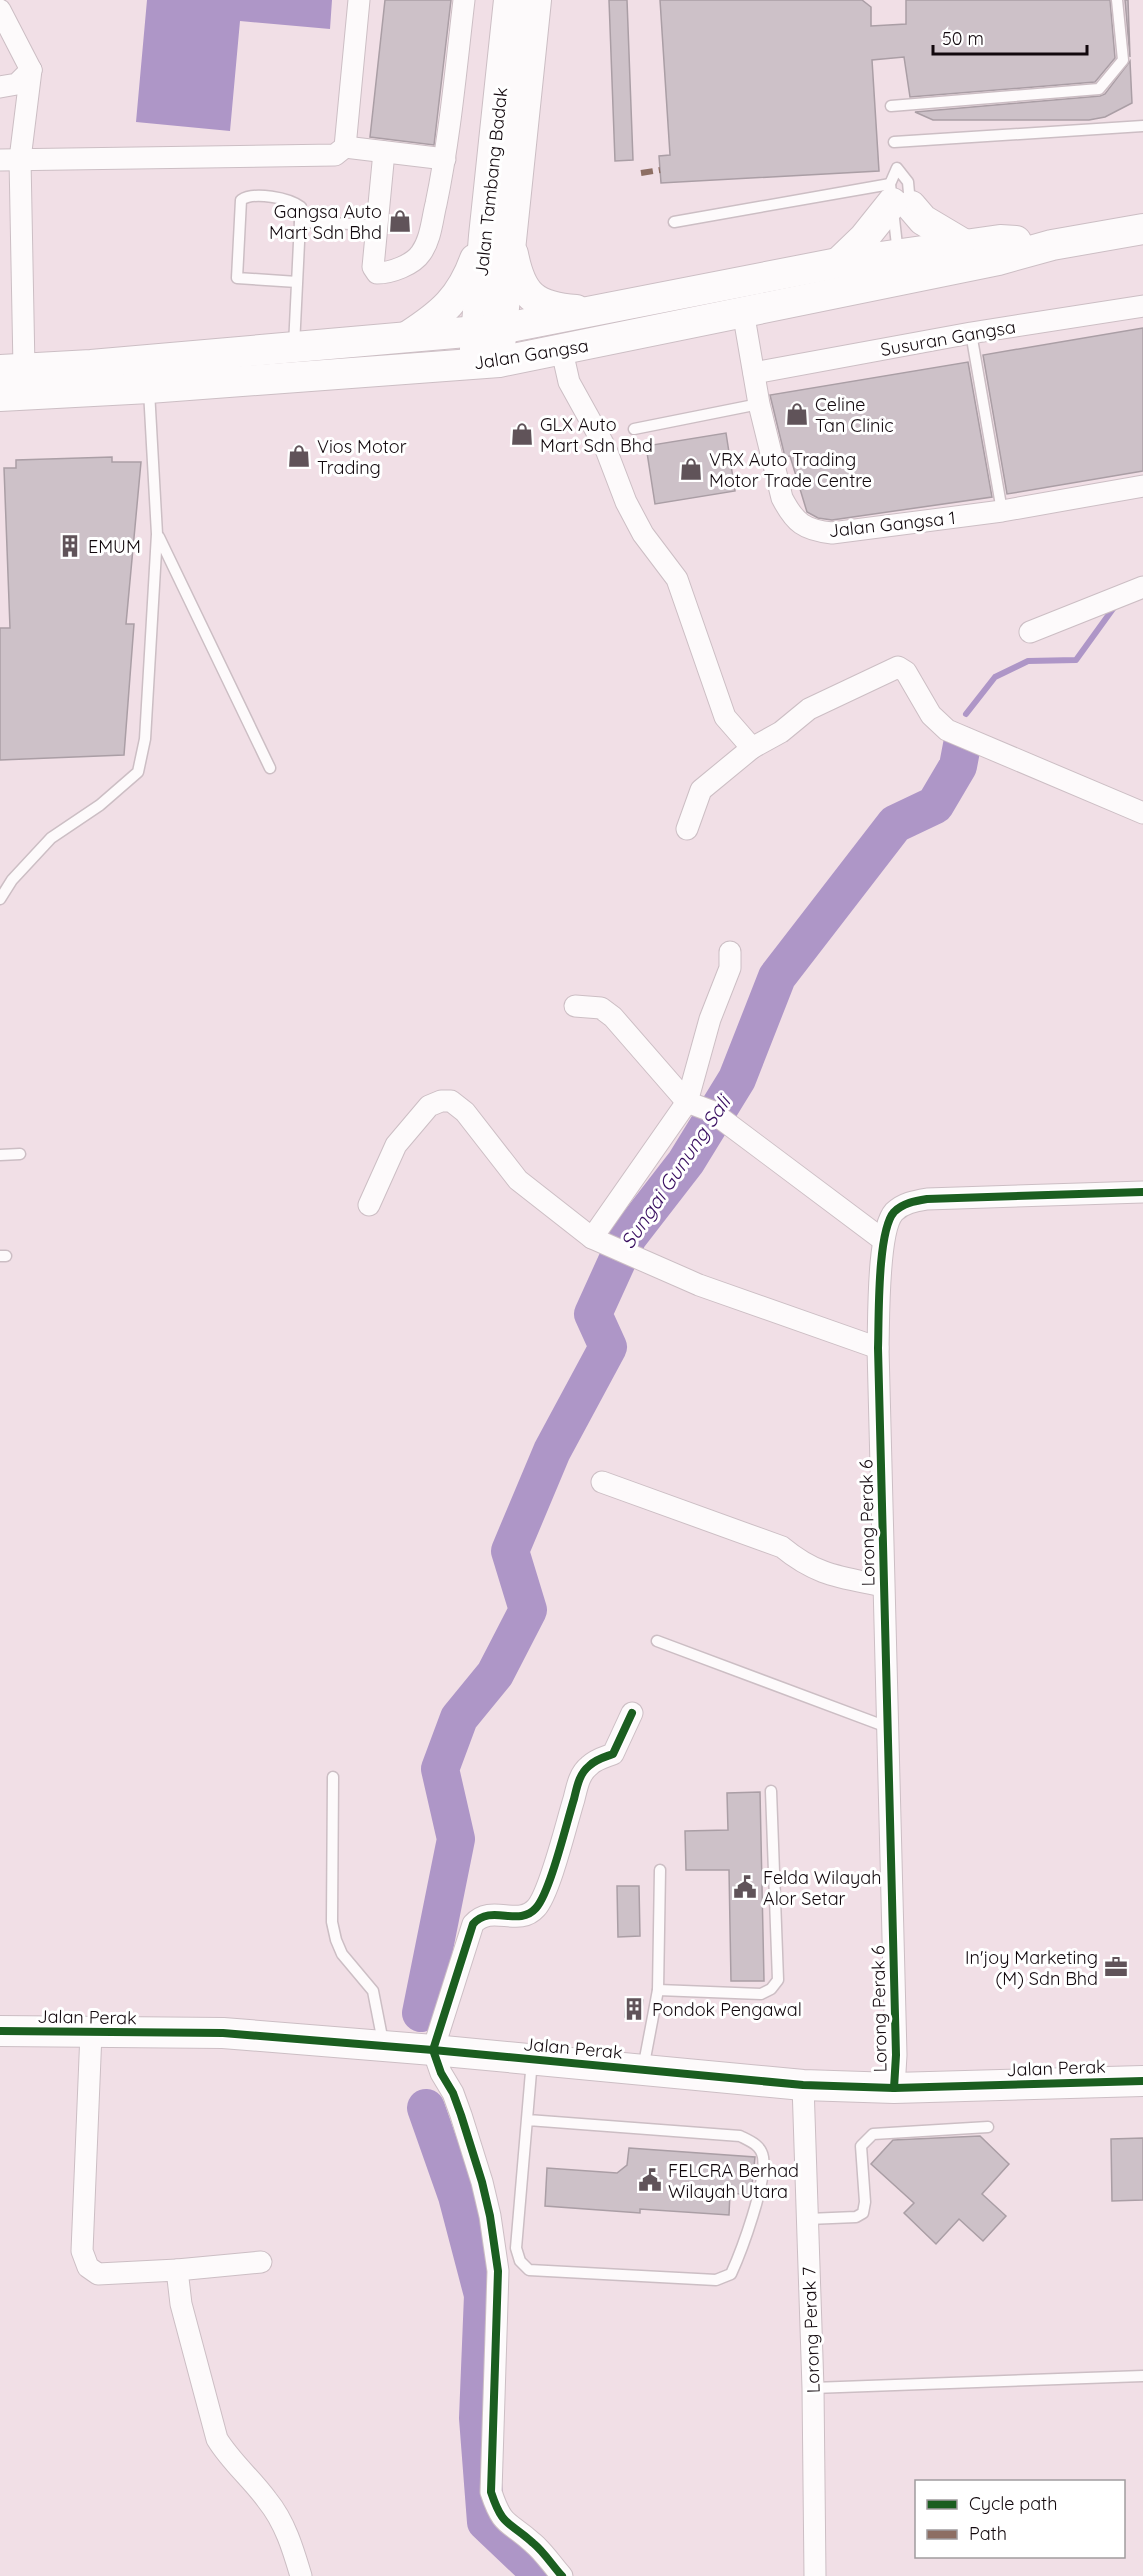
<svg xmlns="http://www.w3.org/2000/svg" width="1143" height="2576" font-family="Quicksand,sans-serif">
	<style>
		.water { fill: #ae96c7 }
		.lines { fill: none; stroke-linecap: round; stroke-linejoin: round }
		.stream { stroke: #ae96c7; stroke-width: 6 }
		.river { stroke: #ae96c7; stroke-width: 38 }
		.building { fill: #cdc1c8; stroke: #aa9ea5; stroke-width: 1.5 }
		.lane-casing { stroke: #ccbec4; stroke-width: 13 }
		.street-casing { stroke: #ccbec4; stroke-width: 23 }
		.secondary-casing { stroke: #ccbec4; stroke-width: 32 }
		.lane { stroke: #fdfafb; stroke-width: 10 }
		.street { stroke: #fdfafb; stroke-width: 21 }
		.secondary { stroke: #fdfafb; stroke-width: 30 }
		.quiet { stroke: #8d6e63; stroke-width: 6; stroke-dasharray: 12 6; stroke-linecap: butt }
		.cycleway-casing { stroke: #fff; stroke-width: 11 }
		.cycleway { stroke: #1b5e20; stroke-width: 8 }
		.labels { text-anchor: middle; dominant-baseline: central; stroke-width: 6; stroke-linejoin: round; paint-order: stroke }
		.street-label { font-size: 18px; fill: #12080d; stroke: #fff }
		.poi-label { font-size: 18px; fill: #12080d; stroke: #fff; text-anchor: start }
		.water-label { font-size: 20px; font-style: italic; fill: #360b5e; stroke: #fff }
	</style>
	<rect width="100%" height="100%" fill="#f1dfe6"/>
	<path class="water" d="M147 0H332L330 29 240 21 230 131 136 122Z"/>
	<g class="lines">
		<path class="stream" d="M966 714 995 677 1028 661 1076 660 1115 606"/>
		<g class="river">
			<path d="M421 2013 456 1839 440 1769 459 1718 495 1674 528 1610 510 1551 552 1451 608 1347 593 1314 628 1237 686 1162 737 1079 777 977 895 824 935 805 958 766 962 745"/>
			<path d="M426 2108 457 2196 483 2295 478 2418 486 2522 543 2576"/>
		</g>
	</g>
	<g class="building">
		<path d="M385 0H451L434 145 370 137Z"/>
		<path d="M609 0H627L633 160 615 161Z"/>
		<path d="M660 0H862L871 7V26L906 24V0H1110L1115 58 1095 82 910 97 904 57 872 60 879 171 661 183 659 156 670 155Z"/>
		<path d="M1125 0H1128L1130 57Z"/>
		<path d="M1130 61 1132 103 1105 117 1089 120H933L915 112 1100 96 1105 94Z"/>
		<path d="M1143 328V471L1007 494 983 355Z"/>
		<path d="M968 362 992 497 832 520 818 518 807 512 790 456 785 457 770 395Z"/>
		<path d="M726 433 735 491 655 504 646 446Z"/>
		<path d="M112 457V462H141L126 624H134L124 755 0 760V628H10L4 468H16V460Z"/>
		<path d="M760 1792 764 1981H731L729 1870H686L685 1831 728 1830 727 1793Z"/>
		<path d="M617 1886H639L640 1936 618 1937Z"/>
		<path d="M626 1999 643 2000 641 2018 625 2017Z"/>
		<path d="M980 2136 1009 2164 982 2194 1006 2216 983 2241 959 2219 936 2244 904 2213 914 2203 871 2164 893 2140Z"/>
		<path d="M1143 2138V2200L1112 2201 1111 2139Z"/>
		<path d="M629 2148 755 2157 751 2195 730 2193 729 2215 640 2209V2213L545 2206 547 2168 617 2173 627 2165Z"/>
	</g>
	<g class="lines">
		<g class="lane-casing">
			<g id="lane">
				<path d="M891 106 1099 89 1123 60 1117 0"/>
				<path d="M894 142 1143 126"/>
				<path d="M300 222 377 225"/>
				<path d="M674 222 890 184"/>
				<path d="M898 254 890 184 897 168 908 182 910 204"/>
				<path d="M971 333 1002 511"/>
				<path d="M294 346 300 222 301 207C289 198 254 191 241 200L237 278 297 282"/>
				<path d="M634 429 759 404"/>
				<path d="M159 537 270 768"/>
				<path d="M0 899 12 880 51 838 100 805 138 772 145 739 157 534 149 391"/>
				<path d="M0 1155 20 1154"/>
				<path d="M0 1256H6"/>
				<path d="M657 1641 887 1727"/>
				<path d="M333 1777 332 1922 336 1940 342 1954 373 1991 383 2042"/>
				<path d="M658 1990 660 1870"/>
				<path d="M643 2069 658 1990 761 1994 771 1989 778 1980 771 1791"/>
				<path d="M528 2120 740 2136C750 2141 761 2145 763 2157 767 2182 742 2250 731 2274L716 2280 529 2270 520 2261 516 2248 532 2060"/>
				<path d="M808 2219 856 2217 863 2213 865 2202 861 2146 873 2134 988 2127"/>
				<path d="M813 2388 1143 2376"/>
			</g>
		</g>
		<g class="street-casing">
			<g id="street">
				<path d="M0 10 31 70"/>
				<path d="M0 87 17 84 31 70"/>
				<path d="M345 147 445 159"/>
				<path d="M384 152 373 267 377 273C391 273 413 265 421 253 431 239 432 220 436 204 450 137 456 68 464 0"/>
				<path d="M0 160 335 155 345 147 359 0"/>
				<path d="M743 311 759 404 782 498C795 523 804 530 832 533L1002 511 1143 486"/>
				<path d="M562 351 569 382 605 447 626 502 643 534 677 579 725 717 752 748 781 732 809 709 898 667 906 672 931 715 947 730 1143 813"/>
				<path d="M24 368 20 159 31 70"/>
				<path d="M754 373 971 333 1143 306"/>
				<path d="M1030 632 1143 587"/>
				<path d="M687 829 701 790 752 748"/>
				<path d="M575 1006 601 1008 613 1017 687 1102 711 1111 883 1240"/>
				<path d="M369 1205 396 1145 429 1106 441 1101H451L465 1112 518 1180 592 1238 699 1285 878 1348"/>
				<path d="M592 1238 687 1102 710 1019 730 968V952"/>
				<path d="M602 1482 782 1547C817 1576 841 1577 883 1586"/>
				<path d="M91 2033 82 2251 88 2267 98 2274 177 2270 181 2304 217 2439C231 2462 251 2478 267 2500 285 2522 293 2549 301 2576"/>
				<path d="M803 2085 813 2388 815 2576"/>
				<path d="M894 2088 896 2055 878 1348C879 1321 877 1231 894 1212 903 1203 915 1201 927 1199L1143 1192"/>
				<path d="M177 2270 261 2262"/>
				<path d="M562 2576C552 2565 544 2552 533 2543 508 2520 503 2528 491 2492L498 2271 490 2216 482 2182 461 2115 453 2093 441 2073 433 2050 473 1924C492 1903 518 1928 536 1908 550 1893 567 1821 574 1799 577 1787 579 1774 589 1766 596 1759 605 1757 613 1754L632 1713"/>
			</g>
		</g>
		<g class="secondary-casing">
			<g id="secondary">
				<path d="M911 206 923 220 965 245"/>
				<path d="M513 254C521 295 534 307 576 310"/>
				<path d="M838 263 864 238 892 203"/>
				<path d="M408 336C442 314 461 298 475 259"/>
				<path d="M500 346 536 0"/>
				<path d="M475 349 484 236 509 0"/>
				<path d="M0 370 91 365 500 329 838 263 1000 240 1016 241"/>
				<path d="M0 396 149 388 499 362 998 260 1052 245 1143 229"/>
				<path d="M0 2031 223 2033 433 2050 803 2085 894 2088 1143 2081"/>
			</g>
		</g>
		<use href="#lane" class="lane"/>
		<use href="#street" class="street"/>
		<use href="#secondary" class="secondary"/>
		<path class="quiet" d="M641 173 660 170"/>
		<g class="cycleway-casing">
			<g id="cycleway">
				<path d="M0 2031 223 2033 433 2050 803 2085 894 2088 1143 2081"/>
				<path d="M894 2088 896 2055 878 1348C879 1321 877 1231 894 1212 903 1203 915 1201 927 1199L1143 1192"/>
				<path d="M562 2576C552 2565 544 2552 533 2543 508 2520 503 2528 491 2492L498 2271 490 2216 482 2182 461 2115 453 2093 441 2073 433 2050 473 1924C492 1903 518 1928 536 1908 550 1893 567 1821 574 1799 577 1787 579 1774 589 1766 596 1759 605 1757 613 1754L632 1713"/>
			</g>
		</g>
		<use href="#cycleway" class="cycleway"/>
	</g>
	<defs>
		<g id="shop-bare" transform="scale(1.8)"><path d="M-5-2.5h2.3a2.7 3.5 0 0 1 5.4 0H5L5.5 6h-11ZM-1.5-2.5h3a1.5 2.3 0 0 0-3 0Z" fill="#605359" stroke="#fff" stroke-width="2.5" paint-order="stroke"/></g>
		<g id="building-bare" transform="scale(1.8)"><path d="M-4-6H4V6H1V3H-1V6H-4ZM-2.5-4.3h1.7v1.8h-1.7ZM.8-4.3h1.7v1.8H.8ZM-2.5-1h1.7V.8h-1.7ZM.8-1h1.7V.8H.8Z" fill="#605359" stroke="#fff" stroke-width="2.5" paint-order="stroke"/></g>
		<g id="civic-bare" transform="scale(1.8)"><path d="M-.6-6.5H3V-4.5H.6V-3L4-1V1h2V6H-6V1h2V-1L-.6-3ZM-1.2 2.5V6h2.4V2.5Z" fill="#605359" stroke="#fff" stroke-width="2.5" paint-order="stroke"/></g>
		<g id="office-bare" transform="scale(1.8)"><path d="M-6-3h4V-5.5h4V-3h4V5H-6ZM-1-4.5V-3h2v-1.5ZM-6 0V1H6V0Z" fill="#605359" stroke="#fff" stroke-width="2.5" paint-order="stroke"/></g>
	</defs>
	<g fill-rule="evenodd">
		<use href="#shop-bare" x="400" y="221"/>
		<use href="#shop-bare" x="797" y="414"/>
		<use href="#shop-bare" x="522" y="434"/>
		<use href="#shop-bare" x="299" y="456"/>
		<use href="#shop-bare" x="691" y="469"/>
		<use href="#building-bare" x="70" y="546"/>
		<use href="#civic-bare" x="745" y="1887"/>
		<use href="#office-bare" x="1116" y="1967"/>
		<use href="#building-bare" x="634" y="2009"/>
		<use href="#civic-bare" x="650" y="2180"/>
	</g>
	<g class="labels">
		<g class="street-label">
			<text transform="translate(491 182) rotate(-84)">Jalan Tambang Badak</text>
			<text transform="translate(948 338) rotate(-10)">Susuran Gangsa</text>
			<text transform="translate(531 354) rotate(-9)">Jalan Gangsa</text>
			<text transform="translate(892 524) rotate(-6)">Jalan Gangsa 1</text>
			<text transform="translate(867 1523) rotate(-91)">Lorong Perak 6</text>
			<text transform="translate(879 2009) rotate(-91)">Lorong Perak 6</text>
			<text transform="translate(87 2017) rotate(1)">Jalan Perak</text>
			<text transform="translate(573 2048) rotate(5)">Jalan Perak</text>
			<text transform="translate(1056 2068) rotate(-2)">Jalan Perak</text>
			<text transform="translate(811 2330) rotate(-92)">Lorong Perak 7</text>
		</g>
		<g class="poi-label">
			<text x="382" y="211" text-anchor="end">Gangsa Auto<tspan x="382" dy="21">Mart Sdn Bhd</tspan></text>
			<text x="815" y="404">Celine<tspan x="815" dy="21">Tan Clinic</tspan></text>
			<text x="540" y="424">GLX Auto<tspan x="540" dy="21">Mart Sdn Bhd</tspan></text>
			<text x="317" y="446">Vios Motor<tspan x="317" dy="21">Trading</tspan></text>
			<text x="709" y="459">VRX Auto Trading<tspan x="709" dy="21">Motor Trade Centre</tspan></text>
			<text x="88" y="546">EMUM</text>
			<text x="763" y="1877">Felda Wilayah<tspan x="763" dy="21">Alor Setar</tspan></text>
			<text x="1098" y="1957" text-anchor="end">In'joy Marketing<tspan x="1098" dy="21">(M) Sdn Bhd</tspan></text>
			<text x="652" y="2009">Pondok Pengawal</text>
			<text x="668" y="2170">FELCRA Berhad<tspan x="668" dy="21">Wilayah Utara</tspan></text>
		</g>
		<g class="water-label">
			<text transform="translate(675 1172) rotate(-56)">Sungai Gunung Sali</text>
		</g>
	</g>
	<rect x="915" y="2480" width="210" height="78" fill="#ffffff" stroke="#a09c9e" stroke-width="1.5"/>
	<rect x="927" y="2500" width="30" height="9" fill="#1b5e20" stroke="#a09c9e" stroke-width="1.5"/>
	<text x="969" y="2510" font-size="18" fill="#12080d">Cycle path</text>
	<rect x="927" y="2530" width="30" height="9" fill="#8d6e63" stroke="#a09c9e" stroke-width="1.5"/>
	<text x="969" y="2540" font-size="18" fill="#12080d">Path</text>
	<path d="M933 45v9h154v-9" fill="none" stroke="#12080d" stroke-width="3"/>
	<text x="942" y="45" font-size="18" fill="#12080d" stroke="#ffffff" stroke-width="4.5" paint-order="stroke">50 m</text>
</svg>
